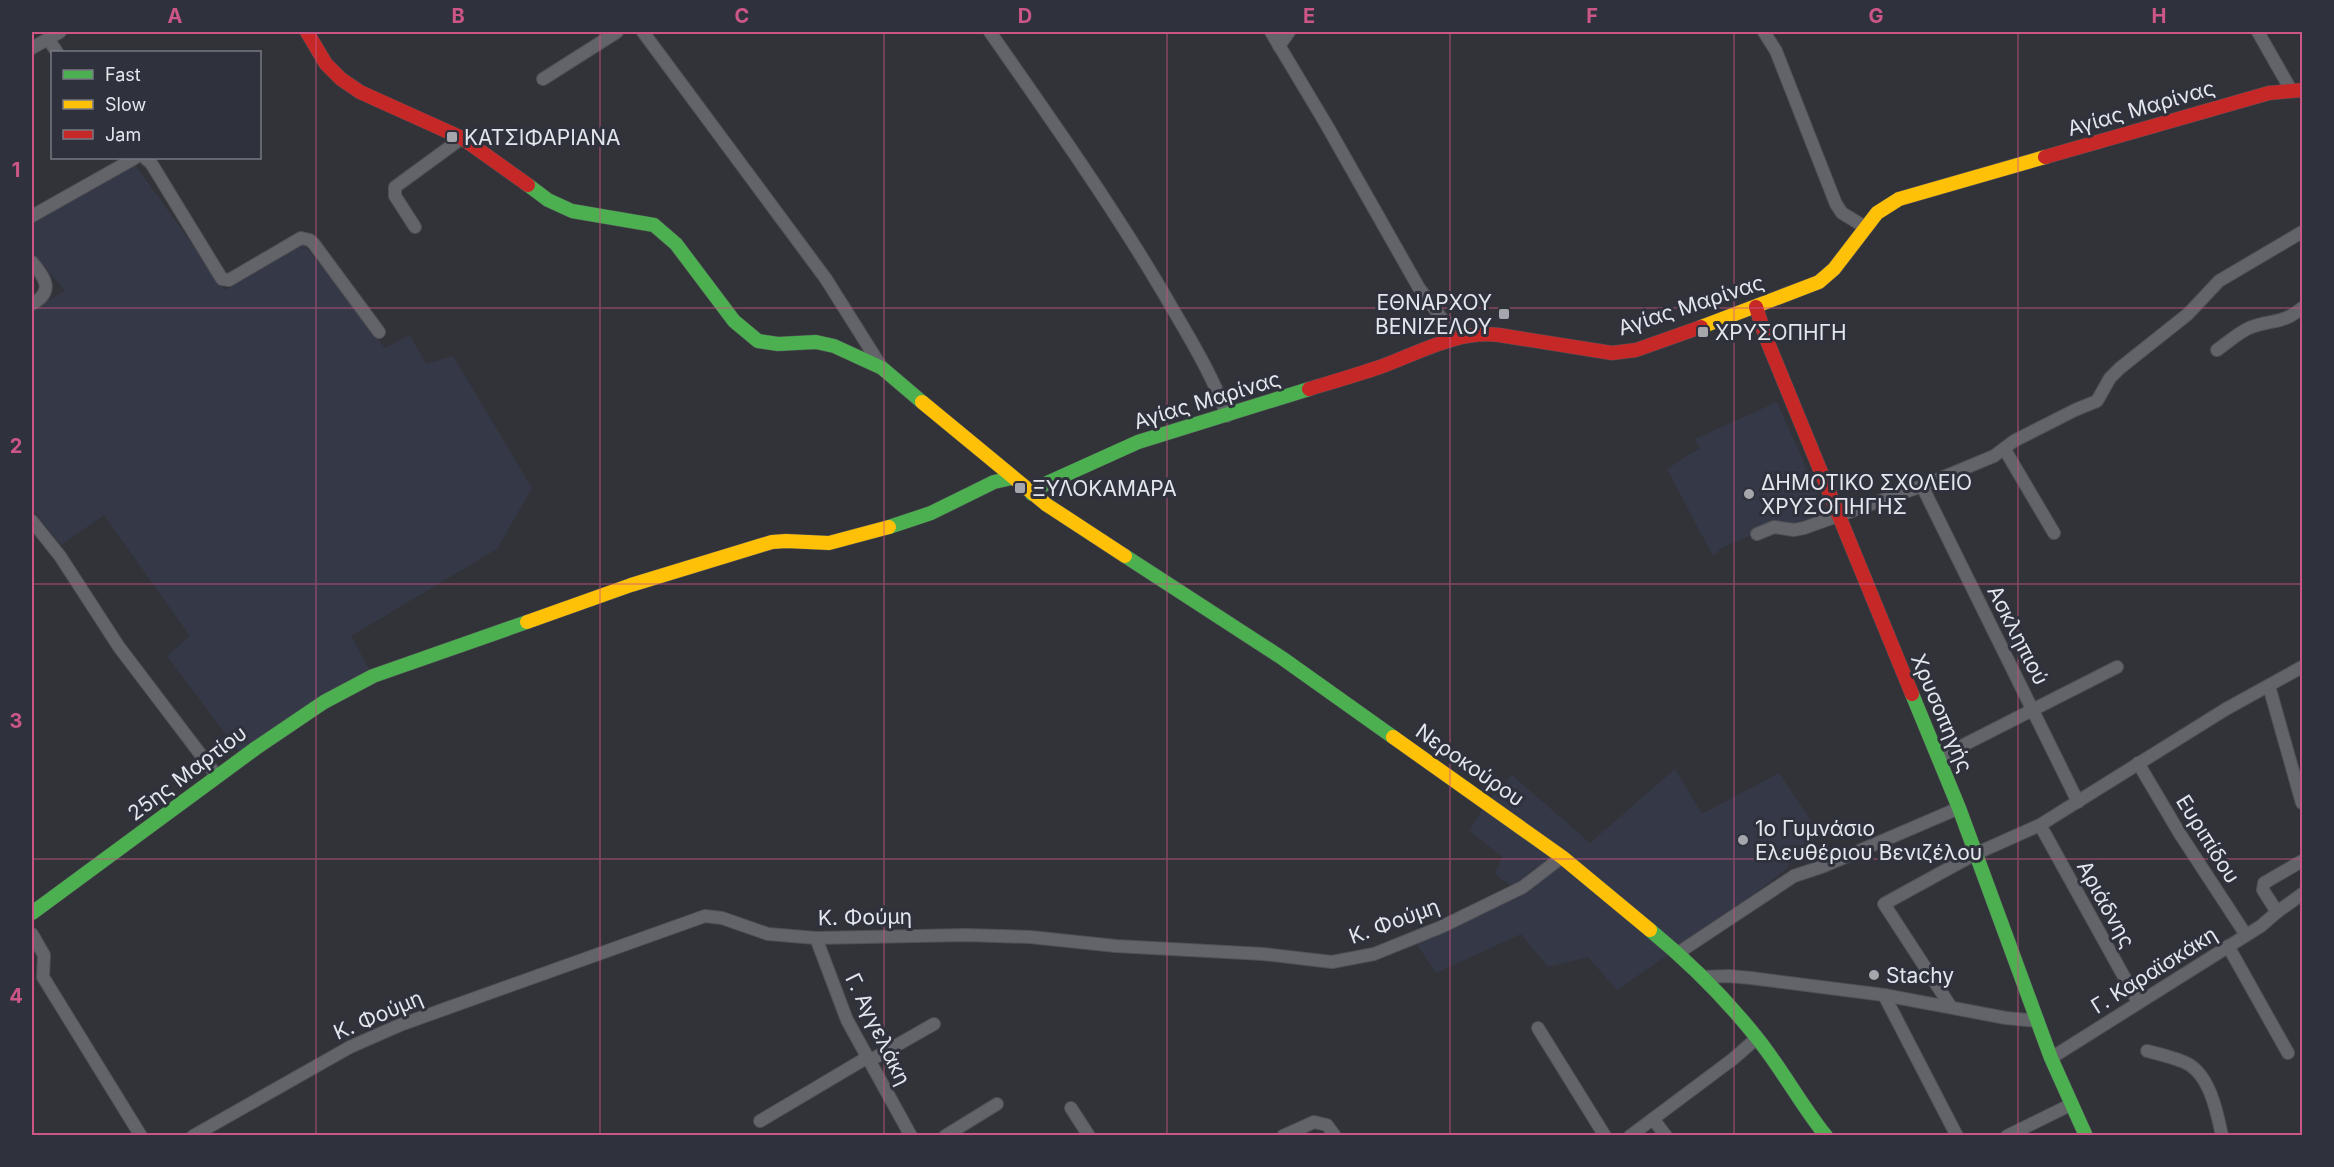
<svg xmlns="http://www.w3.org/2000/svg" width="2334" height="1167" font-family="Inter,sans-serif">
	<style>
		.built { fill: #353947 }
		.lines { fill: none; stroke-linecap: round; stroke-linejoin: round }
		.street-casing { stroke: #4f5055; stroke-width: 14 }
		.fast-casing { stroke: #4f5055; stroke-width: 15 }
		.slow-casing { stroke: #4f5055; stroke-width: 15 }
		.jam-casing { stroke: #4f5055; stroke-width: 15 }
		.street { stroke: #636469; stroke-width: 12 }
		.fast { stroke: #4caf50; stroke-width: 14 }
		.slow { stroke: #ffc107; stroke-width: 14 }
		.jam { stroke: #c62828; stroke-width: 14 }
		.grid { fill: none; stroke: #cc5686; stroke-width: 1.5; stroke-opacity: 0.55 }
		.poi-dot { fill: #a6a7ad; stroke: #2f323c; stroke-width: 2 }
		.labels { text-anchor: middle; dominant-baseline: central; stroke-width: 6; stroke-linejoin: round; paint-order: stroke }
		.street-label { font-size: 21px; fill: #e4e6ec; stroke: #2f323c }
		.poi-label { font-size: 21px; fill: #e4e6ec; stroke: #2f323c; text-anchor: start }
		.neatline { fill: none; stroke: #cc5686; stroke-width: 2 }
		.grid-label { font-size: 20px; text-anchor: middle; font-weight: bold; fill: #cc5686 }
	</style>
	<rect width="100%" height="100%" fill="#323339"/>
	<g class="built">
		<path d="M134 163 225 290 304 244 385 348 410 335 426 364 453 356 532 488 497 549 351 636 373 676 243 757 167 656 190 636 104 515 61 545 32 508V310L65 291 32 251V221Z"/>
		<path d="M1777 402 1829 519 1797 529 1770 527 1721 548 1713 556 1667 469 1700 448 1695 439Z"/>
		<path d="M1675 769 1702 814 1779 773 1816 828 1786 869 1752 896 1617 990 1588 957 1548 967 1521 934 1436 973 1414 940 1517 890 1495 874 1502 857 1469 830 1489 800 1512 775 1590 843Z"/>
	</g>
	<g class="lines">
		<g class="street-casing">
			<g id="street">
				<path d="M643 32 826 279 882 368"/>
				<path d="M990 32C1050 118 1111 204 1164 294 1187 334 1212 373 1227 416"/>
				<path d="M1271 32 1326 124 1419 288 1443 320 1466 335"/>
				<path d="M1764 32 1776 51 1836 204 1842 213 1865 227"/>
				<path d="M2258 32 2291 90"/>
				<path d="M48 39 57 52"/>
				<path d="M1279 46 1289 32"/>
				<path d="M32 48 60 32"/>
				<path d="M543 79 617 32"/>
				<path d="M145 158 151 163 222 279 229 280 301 238 310 240 314 244 379 332"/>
				<path d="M32 216 135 158"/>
				<path d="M415 227 395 196V187L462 138"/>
				<path d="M32 262C45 278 55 291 32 304"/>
				<path d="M2217 350C2227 343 2238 333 2249 328 2271 319 2282 325 2302 308"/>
				<path d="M2005 450 2054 533"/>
				<path d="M1922 486 2078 802"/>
				<path d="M32 521 60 556 119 647 217 776"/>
				<path d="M1757 534 1774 527 1794 530 1804 528 1922 486 1994 456 2014 441 2075 410 2097 401 2110 378 2120 368 2188 314 2219 281 2302 232"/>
				<path d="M2269 686 2302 803"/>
				<path d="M1938 758 2117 667"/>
				<path d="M2138 763 2180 834 2246 935"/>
				<path d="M2040 825 2138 1002"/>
				<path d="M2277 912 2302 894"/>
				<path d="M32 934 44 955 43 977 141 1136"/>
				<path d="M816 938 847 1020 911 1136"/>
				<path d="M2228 946 2288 1053"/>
				<path d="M1678 953 1794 876 1824 866 1959 808"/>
				<path d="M1702 977 1729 976 1751 978 1884 995 2006 1018 2038 1021"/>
				<path d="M1884 995 1957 1136"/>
				<path d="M1951 1007 1884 904 1975 854 2040 825 2226 709 2302 667"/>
				<path d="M1538 1028 1605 1136"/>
				<path d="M2147 1051C2159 1054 2172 1057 2184 1062 2209 1072 2217 1111 2222 1136"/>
				<path d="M2051 1058 2261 926 2277 912 2263 890 2264 883 2302 861"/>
				<path d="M869 1061 934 1024"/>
				<path d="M1071 1108 1089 1136"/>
				<path d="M1653 1119 1666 1136"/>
				<path d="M760 1121 868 1057"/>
				<path d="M193 1136 350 1047 400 1025 705 916 722 918 768 934 816 938 966 935 1030 937 1116 946 1263 954 1332 962 1374 954 1441 927 1523 887 1562 857"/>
				<path d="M945 1136 997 1104"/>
				<path d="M1283 1136 1314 1122 1327 1125 1335 1136"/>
				<path d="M1630 1136 1733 1059 1757 1038"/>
				<path d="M2007 1136 2072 1104"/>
			</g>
		</g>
		<g class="fast-casing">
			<g id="fast">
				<path d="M528 185 548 200 572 211 654 225 676 244 734 321 758 341 778 344 816 342 834 346 882 368 922 402"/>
				<path d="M1032 494 1045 484 1138 442 1309 389"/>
				<path d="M889 527 931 513 994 482 1012 478"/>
				<path d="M1125 556 1282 658 1393 737"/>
				<path d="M1912 694 1959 808 2051 1058 2086 1136"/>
				<path d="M32 913 256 748 324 702 373 676 527 622"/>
				<path d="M1650 930C1689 962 1726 999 1757 1038 1782 1069 1801 1105 1826 1136"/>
			</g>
		</g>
		<g class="slow-casing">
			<g id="slow">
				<path d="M1701 327 1819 282 1834 269 1877 213 1899 199 2045 157"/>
				<path d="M922 402 1047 505 1125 556"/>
				<path d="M527 622 631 585 772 542 786 541 829 543 889 527"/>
				<path d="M1393 737 1562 857 1650 930"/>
			</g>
		</g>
		<g class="jam-casing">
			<g id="jam">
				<path d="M307 32 326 64 341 79 360 92 462 138 528 185"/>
				<path d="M2045 157 2269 93 2302 90"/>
				<path d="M1756 307 1766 338 1912 694"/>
				<path d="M1309 389C1332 382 1356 375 1380 367 1418 353 1458 330 1499 335L1612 353 1636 350 1701 327"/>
			</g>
		</g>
		<use href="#street" class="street"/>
		<use href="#fast" class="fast"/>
		<use href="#slow" class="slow"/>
		<use href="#jam" class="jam"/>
	</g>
	<path class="grid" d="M316 32V1136M600 32V1136M884 32V1136M1167 32V1136M1450 32V1136M1734 32V1136M2018 32V1136M32 308H2302M32 584H2302M32 859H2302"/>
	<g class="poi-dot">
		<rect x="446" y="131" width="12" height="12" rx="3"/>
		<rect x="1498" y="308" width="12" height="12" rx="3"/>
		<rect x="1697" y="326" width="12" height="12" rx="3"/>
		<rect x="1014" y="482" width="12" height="12" rx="3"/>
		<circle cx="1749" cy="494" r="6"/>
		<circle cx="1743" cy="840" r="6"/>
		<circle cx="1874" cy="975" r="6"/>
	</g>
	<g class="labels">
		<g class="street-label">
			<text transform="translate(2141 108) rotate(-16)">Αγίας Μαρίνας</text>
			<text transform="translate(1691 305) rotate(-18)">Αγίας Μαρίνας</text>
			<text transform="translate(1207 400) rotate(-17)">Αγίας Μαρίνας</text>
			<text transform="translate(2018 635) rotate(63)">Ασκληπιού</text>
			<text transform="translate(1942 713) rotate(67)">Χρυσοπηγής</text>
			<text transform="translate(1470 765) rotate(35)">Νεροκούρου</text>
			<text transform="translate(187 773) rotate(-37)">25ης Μαρτίου</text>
			<text transform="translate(2208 839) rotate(58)">Ευριπίδου</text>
			<text transform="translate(2106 904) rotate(61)">Αριάδνης</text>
			<text transform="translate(865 917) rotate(-1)">Κ. Φούμη</text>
			<text transform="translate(1394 921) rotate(-20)">Κ. Φούμη</text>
			<text transform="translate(2154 970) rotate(-32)">Γ. Καραϊσκάκη</text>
			<text transform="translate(378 1015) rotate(-23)">Κ. Φούμη</text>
			<text transform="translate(878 1029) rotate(64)">Γ. Αγγελάκη</text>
		</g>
		<g class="poi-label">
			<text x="464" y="137">ΚΑΤΣΙΦΑΡΙΑΝΑ</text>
			<text x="1492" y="302" text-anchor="end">ΕΘΝΑΡΧΟΥ<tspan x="1492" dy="24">ΒΕΝΙΖΕΛΟΥ</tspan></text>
			<text x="1715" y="332">ΧΡΥΣΟΠΗΓΗ</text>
			<text x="1761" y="482">ΔΗΜΟΤΙΚΟ ΣΧΟΛΕΙΟ<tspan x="1761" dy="24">ΧΡΥΣΟΠΗΓΗΣ</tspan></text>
			<text x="1032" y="488">ΞΥΛΟΚΑΜΑΡΑ</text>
			<text x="1755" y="828">1ο Γυμνάσιο<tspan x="1755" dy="24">Ελευθέριου Βενιζέλου</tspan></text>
			<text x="1886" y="975">Stachy</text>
		</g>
	</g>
	<rect width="2334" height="1167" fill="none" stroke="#2f323c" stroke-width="66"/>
	<rect x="51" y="51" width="210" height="108" fill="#2f323c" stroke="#777a82" stroke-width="1.5"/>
	<rect x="63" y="70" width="30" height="9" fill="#4caf50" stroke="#777a82" stroke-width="1.5"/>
	<text x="105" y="81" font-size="18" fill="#e4e6ec">Fast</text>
	<rect x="63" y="100" width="30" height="9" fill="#ffc107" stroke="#777a82" stroke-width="1.5"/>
	<text x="105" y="111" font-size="18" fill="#e4e6ec">Slow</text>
	<rect x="63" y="130" width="30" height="9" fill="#c62828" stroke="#777a82" stroke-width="1.5"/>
	<text x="105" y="141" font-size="18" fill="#e4e6ec">Jam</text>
	<rect x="33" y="33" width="2268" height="1101" class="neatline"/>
	<g class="grid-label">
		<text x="175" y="23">A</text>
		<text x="458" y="23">B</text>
		<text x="742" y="23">C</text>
		<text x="1025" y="23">D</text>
		<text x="1309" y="23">E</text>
		<text x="1592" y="23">F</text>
		<text x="1876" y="23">G</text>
		<text x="2159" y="23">H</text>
		<text x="16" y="177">1</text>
		<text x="16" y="453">2</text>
		<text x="16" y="728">3</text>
		<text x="16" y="1003">4</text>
	</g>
</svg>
